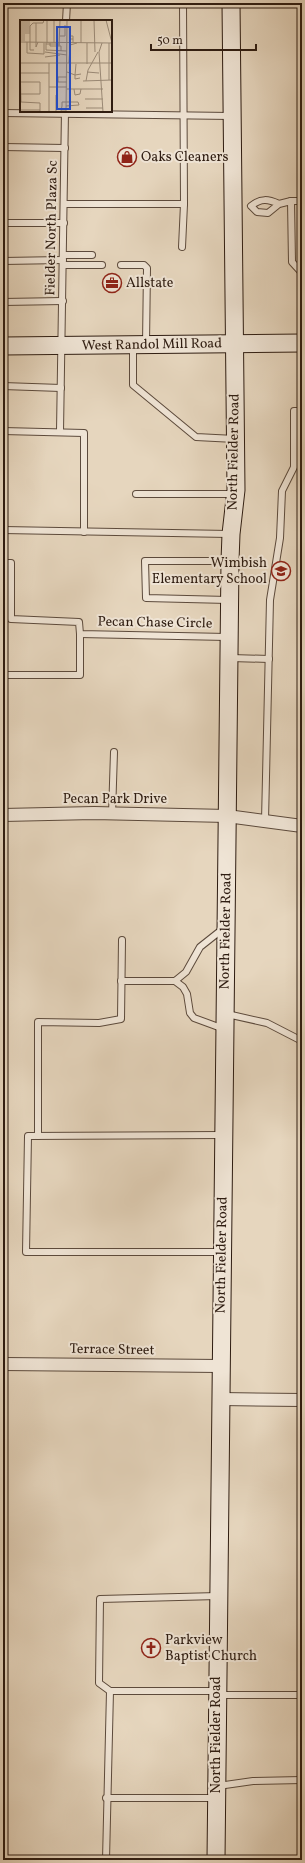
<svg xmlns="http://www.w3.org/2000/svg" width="305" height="1863" font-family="Vollkorn,serif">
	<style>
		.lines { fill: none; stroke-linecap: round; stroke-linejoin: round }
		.lane-casing { stroke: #5c4a3c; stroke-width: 8 }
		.street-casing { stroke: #5c4a3c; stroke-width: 14 }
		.secondary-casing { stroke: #2e1c11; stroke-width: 19 }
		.lane { stroke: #efe4d5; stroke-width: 6 }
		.street { stroke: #efe4d5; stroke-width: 12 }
		.secondary { stroke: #efe4d5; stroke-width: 17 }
		.labels { text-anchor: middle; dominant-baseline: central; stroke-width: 4; stroke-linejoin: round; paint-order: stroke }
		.poi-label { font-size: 14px; fill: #2e1c11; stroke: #efe4d5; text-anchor: start }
		.street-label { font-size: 14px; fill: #2e1c11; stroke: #efe4d5 }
		.inset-road { fill: none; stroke: #9c8c79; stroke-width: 1 }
		.view { fill: #1d4ed8; fill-opacity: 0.15; stroke: #1d4ed8; stroke-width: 2 }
		.inset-edge { fill: none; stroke: #2e1c11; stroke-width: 2 }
	</style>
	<rect width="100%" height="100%" fill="#e6d6be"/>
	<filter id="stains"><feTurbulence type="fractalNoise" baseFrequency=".005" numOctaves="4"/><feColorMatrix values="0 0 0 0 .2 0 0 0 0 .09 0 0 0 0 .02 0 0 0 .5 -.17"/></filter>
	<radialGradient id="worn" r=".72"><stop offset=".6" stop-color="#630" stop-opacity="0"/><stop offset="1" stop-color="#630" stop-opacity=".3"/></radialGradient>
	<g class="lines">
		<g class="lane-casing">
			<g id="lane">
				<path d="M66 21 67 3"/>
				<path d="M3 113 231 116"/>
				<path d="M3 147 65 148"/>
				<path d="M302 201H291L292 262 302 273"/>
				<path d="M64 204H184L183 3"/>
				<path d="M279 204C268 199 261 198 251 206L257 212 268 213 279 204 291 201"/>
				<path d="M3 223H64"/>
				<path d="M182 247 184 204"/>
				<path d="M63 255H92"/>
				<path d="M3 261 63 260"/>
				<path d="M63 265H102"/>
				<path d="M121 265H144L147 268 146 344"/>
				<path d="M3 302 63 301"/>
				<path d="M133 345V385L196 437 235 439"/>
				<path d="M3 386 61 388"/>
				<path d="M3 431 84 433V532"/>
				<path d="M60 432 65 111"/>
				<path d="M136 494H234"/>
				<path d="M3 530 229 534"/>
				<path d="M3 563H11V619L79 622 80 634 227 637"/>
				<path d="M228 600 146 598 145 561H228"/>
				<path d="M231 658 269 659"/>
				<path d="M3 675H80V634"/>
				<path d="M112 814 114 752"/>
				<path d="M265 821 270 600 280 538 282 491 294 467V411H302"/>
				<path d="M121 981H175L186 972 200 947 224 928"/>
				<path d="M175 981 183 987 187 994 190 1013 194 1018 224 1029"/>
				<path d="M227 1014 267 1023 302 1041"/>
				<path d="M38 1136V1022L99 1023 121 1019 122 940"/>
				<path d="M221 1252H26L28 1136 222 1135"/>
				<path d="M110 1691 99 1683 100 1599 218 1596"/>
				<path d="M218 1695H302"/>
				<path d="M218 1786 253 1781 302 1780"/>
				<path d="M106 1798H216"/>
				<path d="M106 1860 110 1691H217"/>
			</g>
		</g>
		<g class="street-casing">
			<g id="street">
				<path d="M3 815 94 813 227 816 302 826"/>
				<path d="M3 1364 220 1366"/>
				<path d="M221 1399 302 1400"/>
			</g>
		</g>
		<g class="secondary-casing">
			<g id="secondary">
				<path d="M3 346 302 343"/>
				<path d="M216 1860 230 561 231 534 236 490 231 3"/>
			</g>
		</g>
		<use href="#lane" class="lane"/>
		<use href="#street" class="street"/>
		<use href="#secondary" class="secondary"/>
	</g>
	<defs>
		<g id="shop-ring" transform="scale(1)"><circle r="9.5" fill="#efe4d5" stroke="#8f2418" stroke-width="1.5"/><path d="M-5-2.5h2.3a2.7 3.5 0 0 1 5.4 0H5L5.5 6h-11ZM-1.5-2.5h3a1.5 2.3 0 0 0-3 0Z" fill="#8f2418"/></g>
		<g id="office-ring" transform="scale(1)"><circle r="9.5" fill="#efe4d5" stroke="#8f2418" stroke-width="1.5"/><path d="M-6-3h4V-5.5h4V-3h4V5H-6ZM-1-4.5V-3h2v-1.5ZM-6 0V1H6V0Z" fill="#8f2418"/></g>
		<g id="school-ring" transform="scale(1)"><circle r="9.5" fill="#efe4d5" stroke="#8f2418" stroke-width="1.5"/><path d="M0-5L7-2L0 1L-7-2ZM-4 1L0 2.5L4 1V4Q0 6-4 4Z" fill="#8f2418"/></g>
		<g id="church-ring" transform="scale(1)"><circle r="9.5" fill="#efe4d5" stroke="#8f2418" stroke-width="1.5"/><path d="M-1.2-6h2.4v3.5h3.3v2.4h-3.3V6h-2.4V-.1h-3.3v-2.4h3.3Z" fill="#8f2418"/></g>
	</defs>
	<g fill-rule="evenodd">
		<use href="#shop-ring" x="127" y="157"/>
		<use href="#office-ring" x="112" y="283"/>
		<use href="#school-ring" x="281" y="571"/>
		<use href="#church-ring" x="151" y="1648"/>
	</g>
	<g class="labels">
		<g class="poi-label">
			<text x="141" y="157">Oaks Cleaners</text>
			<text x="126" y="283">Allstate</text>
			<text x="267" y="563" text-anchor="end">Wimbish<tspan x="267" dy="16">Elementary School</tspan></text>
			<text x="165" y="1640">Parkview<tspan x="165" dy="16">Baptist Church</tspan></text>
		</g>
		<g class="street-label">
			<text transform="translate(52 228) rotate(-89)">Fielder North Plaza Sc</text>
			<text transform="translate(152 345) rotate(-1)">West Randol Mill Road</text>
			<text transform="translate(234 452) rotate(-89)">North Fielder Road</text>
			<text transform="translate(155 623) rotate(1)">Pecan Chase Circle</text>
			<text x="115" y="799">Pecan Park Drive</text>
			<text transform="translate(226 931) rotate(-89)">North Fielder Road</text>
			<text transform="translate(222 1255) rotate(-89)">North Fielder Road</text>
			<text transform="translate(112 1350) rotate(1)">Terrace Street</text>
			<text transform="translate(216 1735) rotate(-90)">North Fielder Road</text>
		</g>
	</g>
	<g transform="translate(20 20)">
		<rect width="92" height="92" fill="#e6d6be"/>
		<path d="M0 0H10V14H5V21H0Z" fill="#c7b6a1"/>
		<path class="inset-road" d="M61 0V23M74 0 75 32M86 0 92 23M16 3V27L18 22M40 16H45V5M53 19H50V16H53V22M0 22 92 23M7 22V33L24 34V23M26 23V30L47 31M27 23V0M30 23V26H41V31M34 23V0M82 23 79 32 83 92M26 24H40M39 26 40 0M14 30H10V6L13 3H23L24 0M25 32 47 35M25 37 40 35M0 43H92M0 43 1 82M49 43 50 25 57 23M67 44V23M47 52 55 55 56 44M67 52 79 53M0 53H29M60 58 55 59V55L61 54M89 60V23M63 61 92 60M66 61 68 50 78 32M0 62H20M47 62H38V57H47M29 67H47M47 69H83M54 69 55 75 60 74 61 69M1 74H20V62M36 75V92M65 79H83M1 82 20 83V92M46 86 59 85 58 82H46M66 88H83M0 90H20M46 91H41L42 86V82H46M29 92V43M46 92 47 0"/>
		<path class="view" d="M37 7H50V89H37Z"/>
		<rect width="92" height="92" class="inset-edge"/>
	</g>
	<rect width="305" height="1863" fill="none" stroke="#e6d6be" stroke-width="16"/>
	<rect x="4" y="4" width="297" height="1855" fill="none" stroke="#2e1c11" stroke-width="2"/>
	<rect x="8" y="8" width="289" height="1847" fill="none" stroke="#2e1c11"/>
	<path d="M151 44v6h105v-6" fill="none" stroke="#2e1c11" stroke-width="2"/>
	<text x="157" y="44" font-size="12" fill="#2e1c11" stroke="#efe4d5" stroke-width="3" paint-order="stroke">50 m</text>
	<rect width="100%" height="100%" filter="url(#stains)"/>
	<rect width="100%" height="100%" fill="url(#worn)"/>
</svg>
